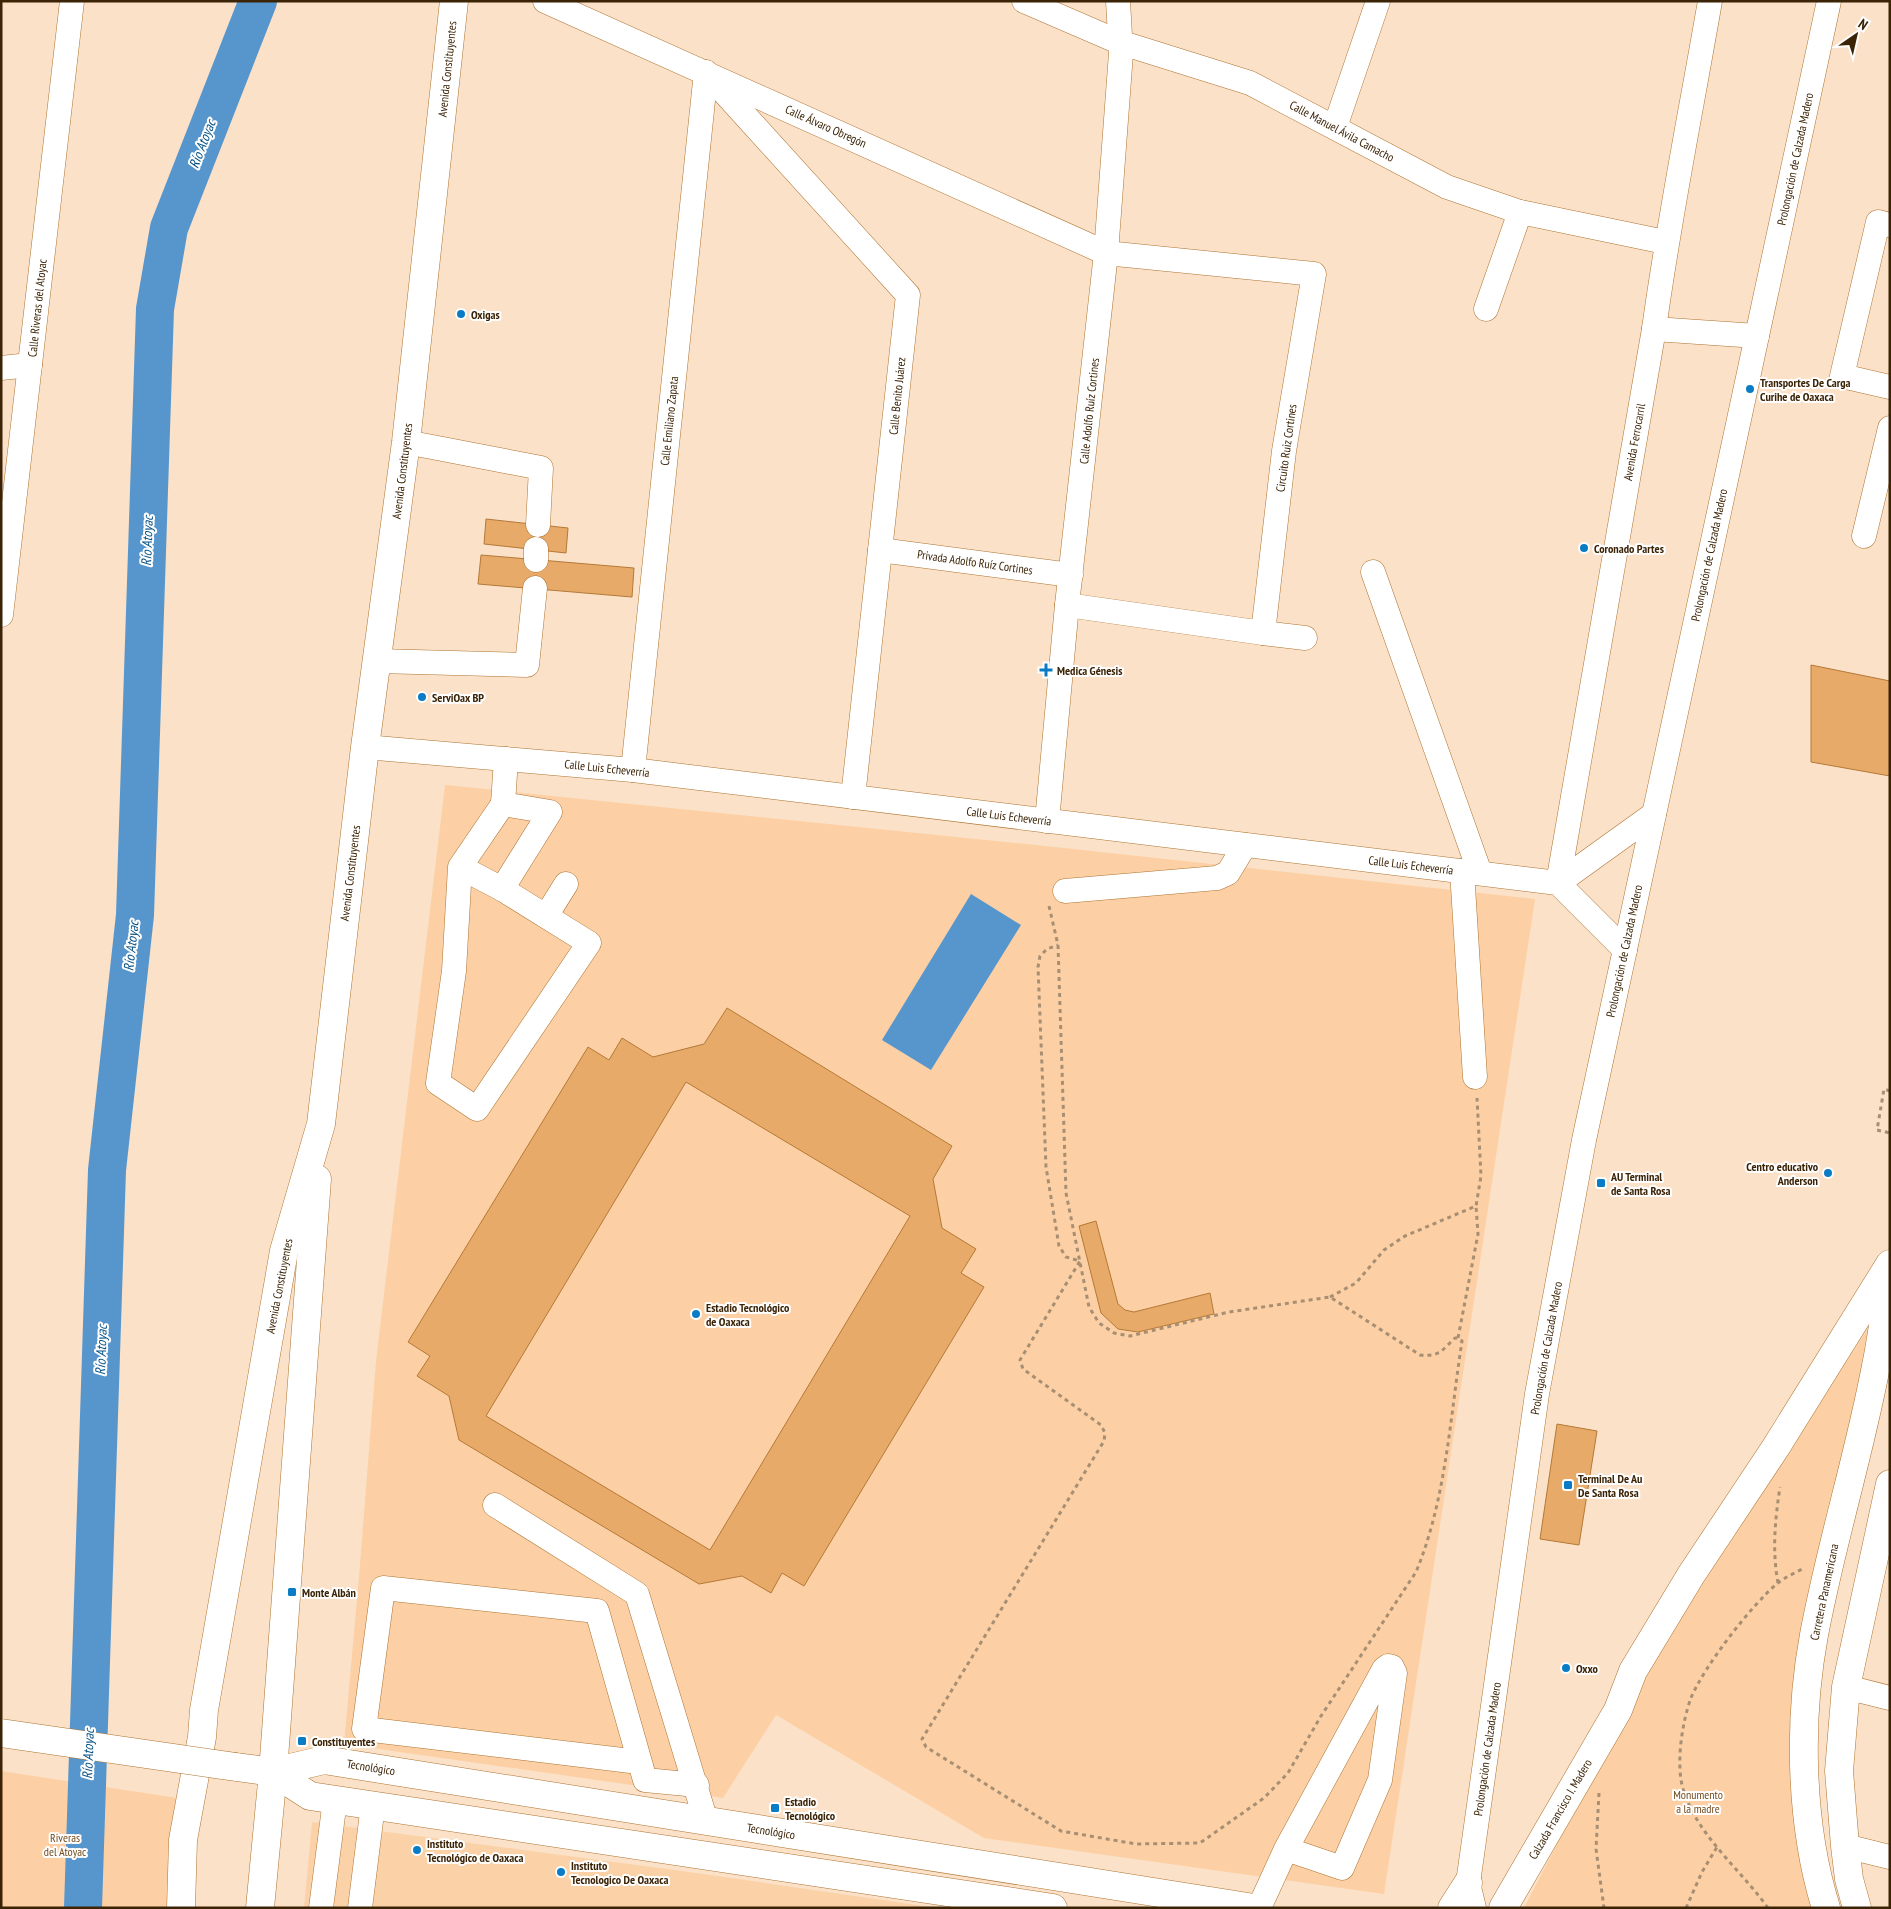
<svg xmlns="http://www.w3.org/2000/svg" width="1891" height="1909" font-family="'PT Sans Narrow',sans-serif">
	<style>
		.built { fill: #fbd2a8 }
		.green { fill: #fcd0a4 }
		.water { fill: #5796cd }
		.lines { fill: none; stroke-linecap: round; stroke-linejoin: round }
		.river { stroke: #5796cd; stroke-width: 38 }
		.building { fill: #e8aa69; stroke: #b47937; fill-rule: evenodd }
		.minor-casing { stroke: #ae7431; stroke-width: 25 }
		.major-casing { stroke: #ae7431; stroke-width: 29 }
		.highway-casing { stroke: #ae7431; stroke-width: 29 }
		.path { stroke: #a88f74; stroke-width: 3; stroke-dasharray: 4 4; stroke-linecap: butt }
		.minor { stroke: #fff; stroke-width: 24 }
		.major { stroke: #fff; stroke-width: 28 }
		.highway { stroke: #fff; stroke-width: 28 }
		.major-bridge-casing { stroke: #ae7431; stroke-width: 29; stroke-linecap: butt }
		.major-bridge { stroke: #fff; stroke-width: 28 }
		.poi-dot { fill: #0a7bc5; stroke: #fff; stroke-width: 2 }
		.labels { text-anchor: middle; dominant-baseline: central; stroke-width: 4; stroke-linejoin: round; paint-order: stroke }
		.street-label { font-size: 12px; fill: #3b2306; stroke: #fff }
		.poi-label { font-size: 12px; font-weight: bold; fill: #3b2306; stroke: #fff; text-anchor: start }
		.park-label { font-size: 12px; fill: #724b1d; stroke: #fff }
		.water-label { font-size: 14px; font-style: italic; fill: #065286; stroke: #fff }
	</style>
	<rect width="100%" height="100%" fill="#fbe1c8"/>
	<path class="built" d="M312 1822 682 1871 938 1908H304Z"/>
	<g class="green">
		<path d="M445 785 1036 845 1535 899 1384 1894 984 1838 776 1715 723 1798 344 1744 359 1577 376 1361Z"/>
		<path d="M1870 1325 1811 1635 1821 1908H1524L1634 1695 1667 1639Z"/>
		<path d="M1 1771 177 1798 173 1908H1Z"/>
	</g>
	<path class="water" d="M971 894 1021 925 931 1070 882 1040Z"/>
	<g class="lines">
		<path class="river" d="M83 1908 107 1170 135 915 155 309 169 228 258 1"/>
	</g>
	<g class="building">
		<path d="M486 519 568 528 566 553 484 544Z"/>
		<path d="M481 555 634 568 632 597 478 584Z"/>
		<path d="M1811 665 1890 681V776L1811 762Z"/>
		<path d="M727 1008 952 1146 933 1179 942 1228 976 1249 961 1273 984 1287 804 1586 782 1573 771 1593 742 1576 699 1584 459 1440 449 1396 417 1376 430 1356 408 1342 588 1047 609 1060 622 1038 653 1057 704 1044ZM686 1082 910 1216 710 1550 486 1416Z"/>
		<path d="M1096 1221 1118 1304 1125 1310 1134 1312 1210 1293 1214 1314 1138 1332 1118 1329 1101 1313 1079 1226Z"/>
		<path d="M1557 1424 1597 1431 1579 1545 1540 1539Z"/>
	</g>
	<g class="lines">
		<g class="minor-casing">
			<g id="minor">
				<path d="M545 1 1106 253 1314 274 1284 451 1263 633 1067 605"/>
				<path d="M1024 1 1119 42 1250 83 1447 187 1520 212 1665 242"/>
				<path d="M712 79 908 295 853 797"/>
				<path d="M1335 127 1378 1"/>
				<path d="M1890 225 1878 222 1842 376 1890 387"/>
				<path d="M1486 309 1520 212"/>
				<path d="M1654 329 1757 336"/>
				<path d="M1 368 30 365"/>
				<path d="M406 442 541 468 538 525"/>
				<path d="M1864 536 1890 428"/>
				<path d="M880 550 1071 575"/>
				<path d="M536 560V549"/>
				<path d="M1373 572 1480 873"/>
				<path d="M1 615 72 1"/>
				<path d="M1263 633 1305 638"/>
				<path d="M377 661 527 665 535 588"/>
				<path d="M365 747 633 770 1558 883 1625 950"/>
				<path d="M633 770 706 72"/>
				<path d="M1047 821 1067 605 1106 253 1121 53 1118 1"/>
				<path d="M460 867 502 889 589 943 477 1109 438 1083 454 971 460 867 503 804"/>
				<path d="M1462 871 1475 1077"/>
				<path d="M1558 883 1654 329C1669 219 1691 111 1710 1"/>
				<path d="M1558 883 1654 814"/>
				<path d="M502 889 550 812 503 804 506 759"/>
				<path d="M1065 891 1217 878 1228 873 1245 845"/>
				<path d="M546 916 566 884"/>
				<path d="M495 1505 637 1594 706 1821"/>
				<path d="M1846 1687 1890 1698"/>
				<path d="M639 1762 364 1729 383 1588 597 1611 645 1780 697 1785"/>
				<path d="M1845 1846 1890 1857"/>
				<path d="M321 1908 335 1800"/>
				<path d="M360 1908 373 1805"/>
				<path d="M1259 1908 1286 1849 1384 1669 1388 1666 1392 1667 1395 1673 1380 1780 1342 1868 1286 1849"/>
				<path d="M1474 1908 1468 1883 1537 1394 1584 1140 1829 1"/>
			</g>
		</g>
		<g class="major-casing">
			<g id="major">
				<path d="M236 1767 273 1772 324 1760 1254 1908"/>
				<path d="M273 1772 310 1796 1053 1908"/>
				<path d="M181 1908 183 1840 202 1737 204 1710 284 1251 321 1124 365 747 406 442 454 1"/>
				<path d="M260 1908 273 1772 317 1179"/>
				<path d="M1452 1908 1468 1883"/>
				<path d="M1503 1908 1618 1710 1633 1671 1691 1575 1776 1447 1890 1264"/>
			</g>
		</g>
		<g class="highway-casing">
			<g id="highway">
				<path d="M1826 1908C1800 1824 1798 1721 1814 1635 1831 1544 1859 1456 1876 1366 1882 1338 1885 1309 1890 1280"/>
				<path d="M1857 1908 1849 1879 1845 1846 1839 1771 1846 1687 1890 1484"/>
			</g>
		</g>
		<g class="path">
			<path d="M1049 906 1058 945 1066 1193 1089 1307 1099 1323 1114 1333 1130 1336 1229 1312 1330 1297 1420 1355C1440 1357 1442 1350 1455 1338H1458L1462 1341C1450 1418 1446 1500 1416 1572L1321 1716 1288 1773 1264 1798 1200 1843 1136 1844 1061 1831 926 1747 922 1739 1104 1441 1105 1433 1101 1425 1023 1369 1020 1360 1080 1261 1066 1257 1059 1246 1046 1167 1038 967 1040 956 1047 949 1058 945"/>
			<path d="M1890 1091 1884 1089 1877 1130 1890 1133"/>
			<path d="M1330 1297 1356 1283 1384 1250 1405 1236 1476 1206 1481 1176 1477 1098"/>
			<path d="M1458 1338 1478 1234 1476 1206"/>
			<path d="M1778 1583C1772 1550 1775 1520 1780 1487"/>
			<path d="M1599 1793 1596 1849 1604 1908"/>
			<path d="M1686 1908 1702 1872 1717 1847"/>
			<path d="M1768 1908C1741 1870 1699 1837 1684 1792 1675 1767 1682 1722 1691 1698 1703 1668 1752 1604 1778 1583 1785 1577 1795 1573 1804 1568"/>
		</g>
		<use href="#minor" class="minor"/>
		<use href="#major" class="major"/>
		<use href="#highway" class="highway"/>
		<g class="major-bridge-casing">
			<path id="major-bridge" d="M1 1733 236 1767"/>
		</g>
		<use href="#major-bridge" class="major-bridge"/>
	</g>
	<g class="poi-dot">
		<circle cx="461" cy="314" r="5"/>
		<circle cx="1750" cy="389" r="5"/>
		<circle cx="1584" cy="548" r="5"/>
		<path d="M1043.5 662.5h5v5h5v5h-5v5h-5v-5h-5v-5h5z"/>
		<circle cx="422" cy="697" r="5"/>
		<circle cx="1828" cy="1173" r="5"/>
		<rect x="1596" y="1178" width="10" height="10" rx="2.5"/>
		<circle cx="696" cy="1314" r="5"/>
		<rect x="1563" y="1480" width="10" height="10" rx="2.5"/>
		<rect x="287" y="1587" width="10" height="10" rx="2.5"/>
		<circle cx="1566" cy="1668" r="5"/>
		<rect x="297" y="1736" width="10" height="10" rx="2.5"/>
		<rect x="770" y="1803" width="10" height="10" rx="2.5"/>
		<circle cx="417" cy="1850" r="5"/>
		<circle cx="561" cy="1872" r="5"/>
	</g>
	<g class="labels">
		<g class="street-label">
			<text transform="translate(447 69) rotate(-84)">Avenida Constituyentes</text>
			<text transform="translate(826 126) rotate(24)">Calle Álvaro Obregón</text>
			<text transform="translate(1342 131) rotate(28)">Calle Manuel Ávila Camacho</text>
			<text transform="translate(1795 159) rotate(-78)">Prolongación de Calzada Madero</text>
			<text transform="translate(37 308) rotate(-84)">Calle Riveras del Atoyac</text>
			<text transform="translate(897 396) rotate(-84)">Calle Benito Juárez</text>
			<text transform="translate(1089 411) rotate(-84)">Calle Adolfo Ruíz Cortines</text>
			<text transform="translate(669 421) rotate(-84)">Calle Emiliano Zapata</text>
			<text transform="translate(1634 442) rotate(-80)">Avenida Ferrocarril</text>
			<text transform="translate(1286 448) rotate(-82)">Circuito Ruiz Cortines</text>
			<text transform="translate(402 471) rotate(-83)">Avenida Constituyentes</text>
			<text transform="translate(1709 555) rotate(-78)">Prolongación de Calzada Madero</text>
			<text transform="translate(975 562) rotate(8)">Privada Adolfo Ruíz Cortines</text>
			<text transform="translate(607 768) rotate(6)">Calle Luis Echeverría</text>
			<text transform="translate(1009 816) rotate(7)">Calle Luis Echeverría</text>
			<text transform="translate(1411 865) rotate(7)">Calle Luis Echeverría</text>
			<text transform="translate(350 873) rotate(-83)">Avenida Constituyentes</text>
			<text transform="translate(1624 951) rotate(-78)">Prolongación de Calzada Madero</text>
			<text transform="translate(279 1286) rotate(-79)">Avenida Constituyentes</text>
			<text transform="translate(1546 1348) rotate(-80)">Prolongación de Calzada Madero</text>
			<text transform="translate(1824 1592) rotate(-78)">Carretera Panamericana</text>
			<text transform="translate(1487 1749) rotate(-82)">Prolongación de Calzada Madero</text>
			<text transform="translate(371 1767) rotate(9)">Tecnológico</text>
			<text transform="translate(1560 1809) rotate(-60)">Calzada Francisco I. Madero</text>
			<text transform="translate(771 1831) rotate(9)">Tecnológico</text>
		</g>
		<g class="poi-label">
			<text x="471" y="314">Oxigas</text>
			<text x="1760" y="382">Transportes De Carga<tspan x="1760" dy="14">Curihe de Oaxaca</tspan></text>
			<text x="1594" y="548">Coronado Partes</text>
			<text x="1057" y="670">Medica Génesis</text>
			<text x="432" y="697">ServiOax BP</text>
			<text x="1818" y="1166" text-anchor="end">Centro educativo<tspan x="1818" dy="14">Anderson</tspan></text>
			<text x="1611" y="1176">AU Terminal<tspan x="1611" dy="14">de Santa Rosa</tspan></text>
			<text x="706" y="1307">Estadio Tecnológico<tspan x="706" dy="14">de Oaxaca</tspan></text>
			<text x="1578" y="1478">Terminal De Au<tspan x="1578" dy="14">De Santa Rosa</tspan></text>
			<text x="302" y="1592">Monte Albán</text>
			<text x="1576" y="1668">Oxxo</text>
			<text x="312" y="1741">Constituyentes</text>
			<text x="785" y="1801">Estadio<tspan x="785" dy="14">Tecnológico</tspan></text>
			<text x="427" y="1843">Instituto<tspan x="427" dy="14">Tecnológico de Oaxaca</tspan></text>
			<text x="571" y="1865">Instituto<tspan x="571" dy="14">Tecnologico De Oaxaca</tspan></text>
		</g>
		<g class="park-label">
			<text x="1698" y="1794">Monumento<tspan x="1698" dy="14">a la madre</tspan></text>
			<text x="65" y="1837">Riveras<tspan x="65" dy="14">del Atoyac</tspan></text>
		</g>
		<g class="water-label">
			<text transform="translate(202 144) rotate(-69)">Río Atoyac</text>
			<text transform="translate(147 541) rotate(-88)">Río Atoyac</text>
			<text transform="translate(131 946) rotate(-84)">Río Atoyac</text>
			<text transform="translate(101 1350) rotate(-88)">Río Atoyac</text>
			<text transform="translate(88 1754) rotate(-88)">Río Atoyac</text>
		</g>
	</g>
	<rect width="1891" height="1909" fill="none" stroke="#3b2306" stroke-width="5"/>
	<g transform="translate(1856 35) rotate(34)" stroke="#ffffff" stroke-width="4" paint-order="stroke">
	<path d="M0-4L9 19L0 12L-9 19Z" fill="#3b2306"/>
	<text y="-8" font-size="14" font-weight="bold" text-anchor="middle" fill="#3b2306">N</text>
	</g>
</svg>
